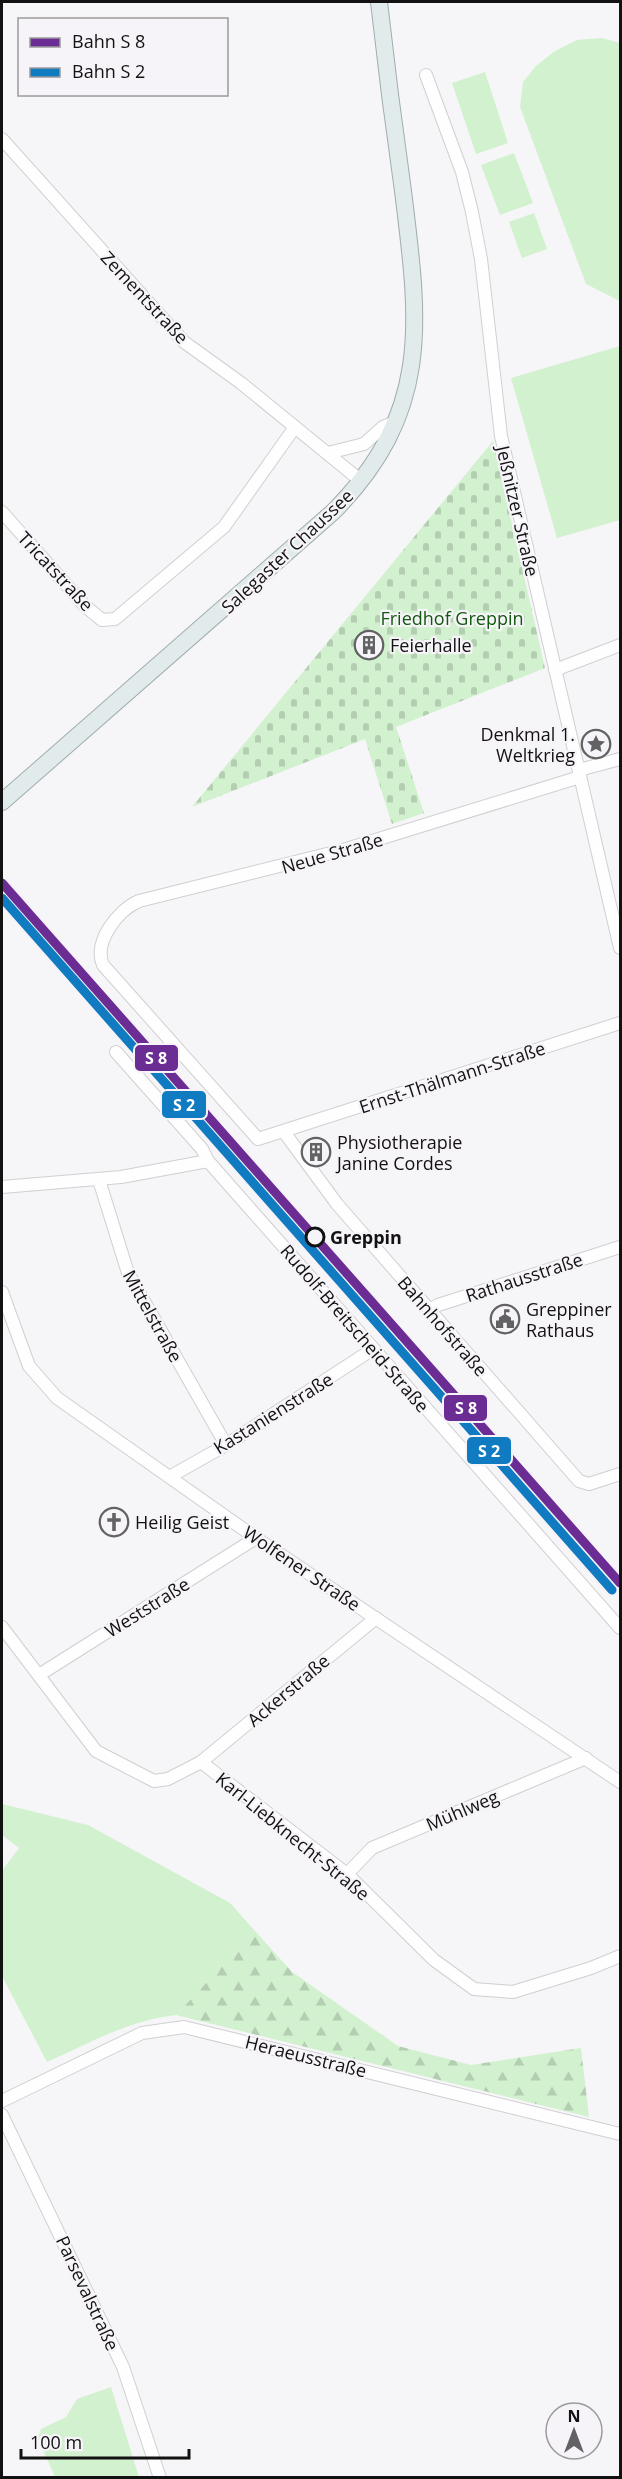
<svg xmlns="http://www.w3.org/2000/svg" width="622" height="2479" viewBox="0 0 622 2479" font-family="'Open Sans',sans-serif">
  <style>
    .grass { fill: #d2f1cf }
    .forest { fill: url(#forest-firs) }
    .cemetery { fill: url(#cemetery-stones) }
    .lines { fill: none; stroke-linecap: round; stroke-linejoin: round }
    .minor-casing { stroke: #d0cfd1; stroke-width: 14 }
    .major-casing { stroke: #9facae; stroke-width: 18 }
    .minor { stroke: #fefefe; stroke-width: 12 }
    .major { stroke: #e2ebec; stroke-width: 16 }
    .rail-1-casing { stroke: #f6f4f8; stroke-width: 14 }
    .rail-2-casing { stroke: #f6f4f8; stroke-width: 14 }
    .rail-1 { stroke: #6b2c94; stroke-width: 9 }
    .rail-2 { stroke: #107bc0; stroke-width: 9 }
    .stop-dot { fill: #f6f4f8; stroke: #131213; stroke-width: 3 }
    .labels { text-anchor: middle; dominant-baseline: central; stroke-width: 4.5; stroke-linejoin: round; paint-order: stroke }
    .street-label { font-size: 18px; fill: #131213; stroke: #f6f4f8 }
    .park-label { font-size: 18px; fill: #10590d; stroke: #f6f4f8 }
    .poi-label { font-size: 18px; fill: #131213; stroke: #f6f4f8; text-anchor: start }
    .stop-label { font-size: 18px; font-weight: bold; fill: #131213; stroke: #f6f4f8; text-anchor: start }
    .line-badge { stroke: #f6f4f8; stroke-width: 2 }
    .badge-label { font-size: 16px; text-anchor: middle; font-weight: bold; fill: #fff }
  </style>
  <defs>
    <pattern id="forest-firs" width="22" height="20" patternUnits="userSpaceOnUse" patternTransform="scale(1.5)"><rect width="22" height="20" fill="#d2f1cf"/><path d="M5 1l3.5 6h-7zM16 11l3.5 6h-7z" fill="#b3ceb1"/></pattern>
    <pattern id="cemetery-stones" width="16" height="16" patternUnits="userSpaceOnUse" patternTransform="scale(1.5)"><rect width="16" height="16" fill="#d2f1cf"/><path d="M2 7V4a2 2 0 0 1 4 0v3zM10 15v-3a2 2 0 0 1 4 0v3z" fill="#b3ceb1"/></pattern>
  </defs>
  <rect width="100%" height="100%" fill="#f6f5f7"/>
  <g class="grass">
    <polygon points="602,38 620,43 620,301 586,284 520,107 523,82 536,66 555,51 577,40"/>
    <polygon points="485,72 508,143 476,154 452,83"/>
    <polygon points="514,153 533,203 500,215 481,165"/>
    <polygon points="534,213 547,249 522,258 509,222"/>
    <polygon points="620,346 620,520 557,538 511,378"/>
    <path d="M2,1804L88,1825L230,1903L255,1931L176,2015C130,2020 89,2043 47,2062L2,1976V1871L19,1848L2,1835Z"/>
    <polygon points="111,2387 139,2477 55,2477 38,2438 41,2429 66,2417 77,2399"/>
  </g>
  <polygon class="forest" points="255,1931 292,1972 398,2046 471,2065 581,2048 589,2117 176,2015"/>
  <polygon class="cemetery" points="493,441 545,668 396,727 424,813 392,824 365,739 192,807"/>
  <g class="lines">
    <g class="minor-casing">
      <g id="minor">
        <polyline points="426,75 462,172 472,212 481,259 501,436 620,948"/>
        <polyline points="2,139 184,342 241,383 361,481"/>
        <polyline points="328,453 364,444 383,427 397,421"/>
        <polyline points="2,512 85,606 102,620 115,619 224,527 295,427"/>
        <polyline points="555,670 620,645"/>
        <polyline points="579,770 620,759"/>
        <path d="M580,777L343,850L139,901C118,910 93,942 103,965L258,1139L620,1023"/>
        <polyline points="116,1052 202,1149 208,1161 245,1203 620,1628"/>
        <polyline points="284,1132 337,1204 579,1481 589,1484 620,1474"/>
        <polyline points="99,1180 128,1273 226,1445"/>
        <polyline points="2,1187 121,1177 208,1161"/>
        <polyline points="2,1292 29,1366 57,1398 256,1538 620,1782"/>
        <polyline points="429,1310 438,1305 620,1247"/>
        <polyline points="171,1476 226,1445 373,1349"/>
        <polyline points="2,1627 96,1751 154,1781 168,1779 201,1762 347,1874 434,1960 474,1989 513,1992 591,1968 620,1956"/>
        <polyline points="39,1675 256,1538"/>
        <polyline points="201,1762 376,1618"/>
        <polyline points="347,1874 372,1848 586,1758"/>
        <polyline points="2,2101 142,2033 184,2027 620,2134"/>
        <polyline points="2,2115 123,2367 160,2478"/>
      </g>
    </g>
    <g class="major-casing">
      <path id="major" d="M2,802L333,512C433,411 419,321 403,191C394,128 386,65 379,2"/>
    </g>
    <use href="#minor" class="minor"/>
    <use href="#major" class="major"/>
    <g class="rail-1-casing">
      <polyline id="rail-1" points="2,883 620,1583"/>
    </g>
    <g class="rail-2-casing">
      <polyline id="rail-2" points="2,898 612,1590"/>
    </g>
    <use href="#rail-1" class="rail-1"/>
    <use href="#rail-2" class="rail-2"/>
  </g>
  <defs>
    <g id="building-ring" transform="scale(1.5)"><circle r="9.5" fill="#f6f4f8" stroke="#626163" stroke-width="1.5"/><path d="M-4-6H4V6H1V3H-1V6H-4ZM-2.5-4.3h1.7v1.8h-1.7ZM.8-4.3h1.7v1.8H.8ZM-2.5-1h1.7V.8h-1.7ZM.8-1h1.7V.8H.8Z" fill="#626163"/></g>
    <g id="sight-ring" transform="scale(1.5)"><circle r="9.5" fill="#f6f4f8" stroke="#626163" stroke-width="1.5"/><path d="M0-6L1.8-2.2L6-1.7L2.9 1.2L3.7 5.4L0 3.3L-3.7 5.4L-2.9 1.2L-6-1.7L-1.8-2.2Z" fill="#626163"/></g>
    <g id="civic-ring" transform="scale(1.5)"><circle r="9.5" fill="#f6f4f8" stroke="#626163" stroke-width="1.5"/><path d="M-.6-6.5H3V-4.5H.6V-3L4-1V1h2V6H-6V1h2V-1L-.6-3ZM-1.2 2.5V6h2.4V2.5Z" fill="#626163"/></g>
    <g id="church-ring" transform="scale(1.5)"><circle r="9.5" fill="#f6f4f8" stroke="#626163" stroke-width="1.5"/><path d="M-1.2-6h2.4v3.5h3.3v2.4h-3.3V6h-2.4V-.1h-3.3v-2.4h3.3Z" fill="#626163"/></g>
  </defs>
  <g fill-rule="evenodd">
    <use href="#building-ring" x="369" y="645"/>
    <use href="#sight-ring" x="596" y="744"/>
    <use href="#building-ring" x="316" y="1152"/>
    <use href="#civic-ring" x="505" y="1319"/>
    <use href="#church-ring" x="114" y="1522"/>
  </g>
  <circle class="stop-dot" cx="315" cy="1237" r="9"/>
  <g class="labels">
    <g class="street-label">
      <text transform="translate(145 297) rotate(47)">Zementstraße</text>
      <text transform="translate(518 511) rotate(77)">Jeßnitzer Straße</text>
      <text transform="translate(287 551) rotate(-43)">Salegaster Chaussee</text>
      <text transform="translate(56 571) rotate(47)">Tricatstraße</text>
      <text transform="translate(332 853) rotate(-16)">Neue Straße</text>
      <text transform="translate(452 1077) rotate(-18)">Ernst-Thälmann-Straße</text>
      <text transform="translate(524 1277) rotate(-18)">Rathausstraße</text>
      <text transform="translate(153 1316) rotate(61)">Mittelstraße</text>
      <text transform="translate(443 1326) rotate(49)">Bahnhofstraße</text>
      <text transform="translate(355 1328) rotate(49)">Rudolf-Breitscheid-Straße</text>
      <text transform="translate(273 1413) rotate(-32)">Kastanienstraße</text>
      <text transform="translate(302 1568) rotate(34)">Wolfener Straße</text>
      <text transform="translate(147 1607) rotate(-32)">Weststraße</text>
      <text transform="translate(288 1690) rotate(-40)">Ackerstraße</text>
      <text transform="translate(462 1810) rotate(-23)">Mühlweg</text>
      <text transform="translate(293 1836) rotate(39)">Karl-Liebknecht-Straße</text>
      <text transform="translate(306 2056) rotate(14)">Heraeusstraße</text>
      <text transform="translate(88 2293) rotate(65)">Parsevalstraße</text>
    </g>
    <g class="park-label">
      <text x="452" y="618">Friedhof Greppin</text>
    </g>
    <g class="poi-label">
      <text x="390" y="645">Feierhalle</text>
      <text x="575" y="734" text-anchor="end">Denkmal 1.<tspan x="575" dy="21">Weltkrieg</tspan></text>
      <text x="337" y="1142">Physiotherapie<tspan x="337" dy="21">Janine Cordes</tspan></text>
      <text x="526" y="1309">Greppiner<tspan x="526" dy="21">Rathaus</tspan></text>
      <text x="135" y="1522">Heilig Geist</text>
    </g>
    <g class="stop-label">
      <text x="330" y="1237">Greppin</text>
    </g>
  </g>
  <g class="line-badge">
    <rect x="134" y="1044" width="45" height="28" rx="6" fill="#6b2c94"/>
    <rect x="161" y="1090" width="46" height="29" rx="6" fill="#107bc0"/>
    <rect x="443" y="1394" width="45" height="28" rx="6" fill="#6b2c94"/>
    <rect x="466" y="1436" width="46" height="29" rx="6" fill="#107bc0"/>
  </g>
  <g class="badge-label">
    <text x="156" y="1064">S 8</text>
    <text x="184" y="1111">S 2</text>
    <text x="466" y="1414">S 8</text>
    <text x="489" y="1457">S 2</text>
  </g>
  <rect width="622" height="2479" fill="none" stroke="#131213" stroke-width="6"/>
  <rect x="18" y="18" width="210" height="78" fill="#f6f4f8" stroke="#9b9a9c" stroke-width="1.5"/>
  <rect x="30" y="38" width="30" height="9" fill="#6b2c94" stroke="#9b9a9c" stroke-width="1.5"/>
  <text x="72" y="48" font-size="18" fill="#131213">Bahn S 8</text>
  <rect x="30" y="68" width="30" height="9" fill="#107bc0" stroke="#9b9a9c" stroke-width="1.5"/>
  <text x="72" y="78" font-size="18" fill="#131213">Bahn S 2</text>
  <g transform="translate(574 2431)"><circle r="28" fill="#f6f4f8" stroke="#9b9a9c" stroke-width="1.5"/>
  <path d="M0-4.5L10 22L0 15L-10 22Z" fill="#626163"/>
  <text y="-9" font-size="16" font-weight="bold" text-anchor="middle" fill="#131213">N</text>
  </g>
  <path d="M21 2449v9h168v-9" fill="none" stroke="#131213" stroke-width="3"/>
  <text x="30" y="2449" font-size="18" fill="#131213" stroke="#f6f4f8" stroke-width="4.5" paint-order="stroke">100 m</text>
</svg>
